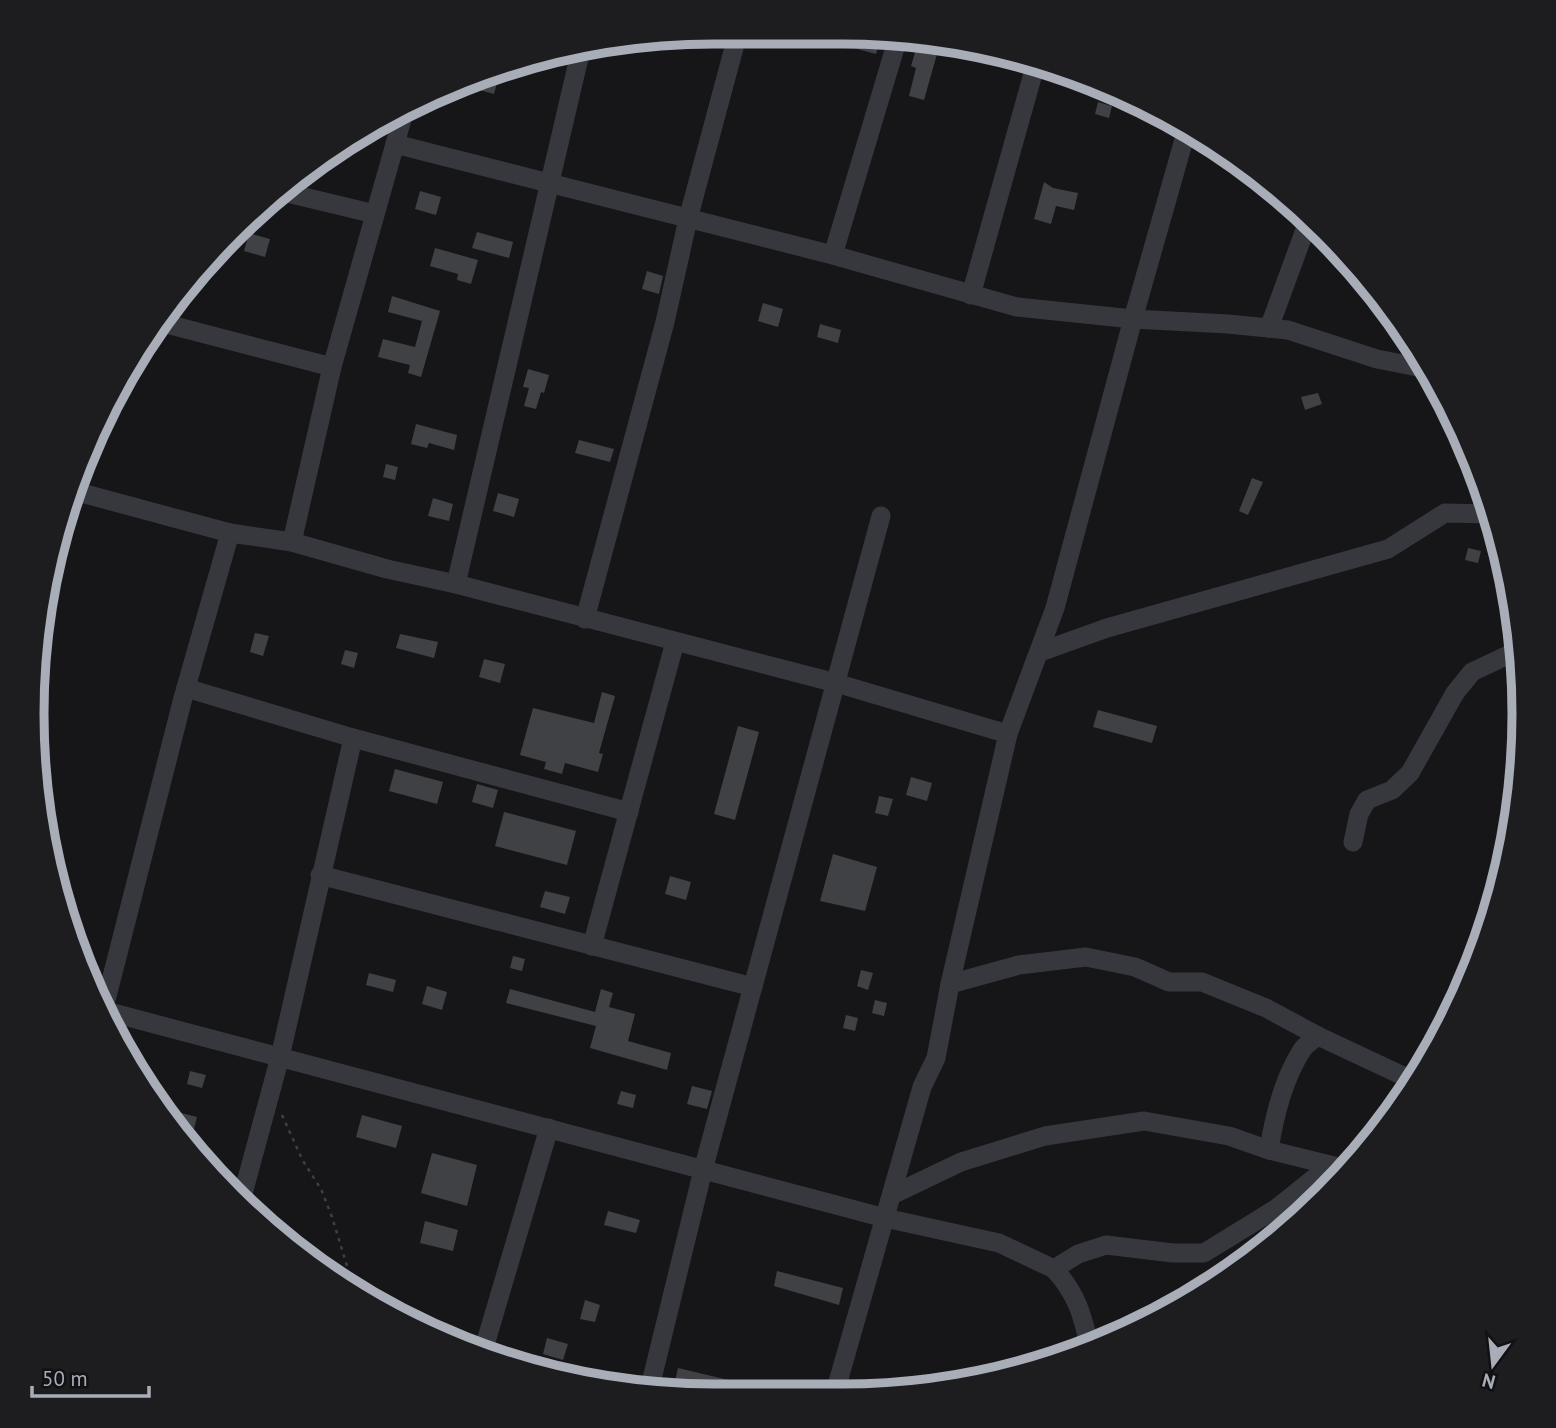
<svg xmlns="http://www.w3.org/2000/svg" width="1556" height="1428" viewBox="0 0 1556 1428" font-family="'PT Sans',sans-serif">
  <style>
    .building { fill: #404145 }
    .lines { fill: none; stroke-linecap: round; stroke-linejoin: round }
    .path { stroke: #3d3f44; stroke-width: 2.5; stroke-dasharray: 3.5 5; stroke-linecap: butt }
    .street { stroke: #37383d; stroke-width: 19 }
    .rim { fill: none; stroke: #a8adb8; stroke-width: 9 }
  </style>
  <rect width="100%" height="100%" fill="#161618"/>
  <g class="building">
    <polygon points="836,38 863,39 880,40 876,54 835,43"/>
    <polygon points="916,49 937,54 924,100 909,96 916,68 911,66"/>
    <polygon points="481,78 497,83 494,94 461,85"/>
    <polygon points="1098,102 1112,106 1109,118 1095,114"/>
    <polygon points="1044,182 1053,188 1078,193 1074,210 1056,206 1051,224 1034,219"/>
    <polygon points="420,191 441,197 436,215 415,209"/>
    <polygon points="477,232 513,242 509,258 472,248"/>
    <polygon points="249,233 270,239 265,257 244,251"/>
    <polygon points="435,248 478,260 471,284 457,280 458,274 430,266"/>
    <polygon points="647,271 663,276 659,294 642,289"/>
    <polygon points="392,296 440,311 421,377 408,373 410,365 378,357 383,339 415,347 422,321 388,312"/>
    <polygon points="763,303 783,309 778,327 758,321"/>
    <polygon points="820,324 841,330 838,343 817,337"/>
    <polygon points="528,369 549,375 544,393 541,392 536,409 524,406 529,388 523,387"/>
    <polygon points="1318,393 1322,404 1305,410 1301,397"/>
    <polygon points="416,424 457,435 454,450 429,443 427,448 411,444"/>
    <polygon points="579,440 614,449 610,462 575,453"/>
    <polygon points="386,464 398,467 395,480 383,477"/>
    <polygon points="1252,478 1263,482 1248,515 1239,511"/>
    <polygon points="498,493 519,499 514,517 493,511"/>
    <polygon points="433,498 453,504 449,521 428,516"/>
    <polygon points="1468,548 1481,551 1478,563 1465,560"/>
    <polygon points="255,633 269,636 263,656 250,652"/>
    <polygon points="400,634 438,642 434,658 396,648"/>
    <polygon points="345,650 358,653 354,668 341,664"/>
    <polygon points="484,659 505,664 500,683 479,677"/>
    <polygon points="602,692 615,696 599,753 603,754 598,772 565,763 562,774 544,769 546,762 520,755 533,708 594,723"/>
    <polygon points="1098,710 1157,726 1152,743 1093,727"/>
    <polygon points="738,726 759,732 735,820 714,814"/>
    <polygon points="395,769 443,782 437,804 389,791"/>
    <polygon points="911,777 932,783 927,801 906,795"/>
    <polygon points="477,784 498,790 493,808 472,802"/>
    <polygon points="879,796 893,799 888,816 875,813"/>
    <polygon points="504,812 576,831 567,865 495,846"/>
    <polygon points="833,854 877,867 865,911 820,901"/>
    <polygon points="670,876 691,882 686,900 665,894"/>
    <polygon points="545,891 570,897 565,914 540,907"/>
    <polygon points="513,956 525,959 522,971 510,968"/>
    <polygon points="861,970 873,973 868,990 857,986"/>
    <polygon points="369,973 396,980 393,992 366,985"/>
    <polygon points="427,986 447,992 442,1010 422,1004"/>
    <polygon points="510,989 595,1012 601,989 613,993 609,1007 635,1014 628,1041 671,1053 667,1070 590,1048 596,1026 506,1003"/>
    <polygon points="875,1000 887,1003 884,1016 872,1013"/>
    <polygon points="846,1015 858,1018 855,1031 843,1028"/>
    <polygon points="190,1071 206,1075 202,1088 187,1084"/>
    <polygon points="692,1086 712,1091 707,1109 687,1104"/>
    <polygon points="621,1091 636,1095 633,1108 617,1104"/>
    <polygon points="181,1113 197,1117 193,1133 177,1128"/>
    <polygon points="362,1115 402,1126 396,1148 356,1137"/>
    <polygon points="432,1153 477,1165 467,1206 421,1193"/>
    <polygon points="608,1211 640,1220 636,1233 604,1225"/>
    <polygon points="425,1221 458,1230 453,1251 420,1243"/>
    <polygon points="777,1271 843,1288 839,1305 774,1286"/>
    <polygon points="585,1300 600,1305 595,1322 580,1319"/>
    <polygon points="547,1338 568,1344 563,1360 543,1354"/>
    <polygon points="678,1368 737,1382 734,1394 712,1393 712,1391 675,1381"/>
  </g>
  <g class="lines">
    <polyline class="path" points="282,1115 303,1161 321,1189 332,1217 355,1292"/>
    <g class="street">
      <polyline points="395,144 833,255 1017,307 1133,319 1228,324 1288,330 1377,359 1428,369"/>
      <polyline points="279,191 375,214"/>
      <polyline points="833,255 897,41"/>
      <polyline points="971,295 1036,63"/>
      <polyline points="159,322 332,367"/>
      <polyline points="1269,328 1309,219"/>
      <polyline points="74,491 230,533 292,542 387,569 456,584 836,683 1008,734"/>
      <polyline points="292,542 332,367 406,105"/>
      <polyline points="456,584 582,45"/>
      <polyline points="585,619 665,322 688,219 738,33"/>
      <polyline points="1040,652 1107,628 1388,549 1445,513 1491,514"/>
      <polyline points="186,688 353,738 629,812"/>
      <polyline points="1353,842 1359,814 1367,800 1392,790 1410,773 1455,693 1472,672 1510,654 1518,647"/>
      <polyline points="320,875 753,987"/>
      <polyline points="592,946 675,642"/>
      <polyline points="950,984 1019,965 1086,957 1135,967 1169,982 1202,982 1266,1008 1318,1036 1416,1082"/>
      <polyline points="102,1010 885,1218 999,1243 1054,1269 1078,1254 1106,1245 1173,1253 1204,1253 1277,1208 1322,1172 1350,1165"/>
      <polyline points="103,1012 183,698 230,533"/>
      <path d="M1269,1150C1274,1117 1284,1078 1302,1050C1306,1044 1313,1040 1318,1036"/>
      <polyline points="892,1195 961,1162 1045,1136 1144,1121 1229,1136 1269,1150 1338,1167"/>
      <polyline points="241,1201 280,1057 353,738"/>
      <path d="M1054,1269C1077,1294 1083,1316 1090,1349"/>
      <polyline points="482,1355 549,1128"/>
      <polyline points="649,1391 703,1170 881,516"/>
      <polyline points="834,1396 922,1087 936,1058 950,984 1008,734 1055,608 1133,319 1187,129"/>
    </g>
  </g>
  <path d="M0 0H1556V1428H0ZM714 44H842A670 670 0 0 1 1512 714V714A670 670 0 0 1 842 1384H714A670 670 0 0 1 44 714V714A670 670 0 0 1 714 44Z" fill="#1d1d20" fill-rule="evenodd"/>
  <path class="rim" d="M714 44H842A670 670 0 0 1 1512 714V714A670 670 0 0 1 842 1384H714A670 670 0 0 1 44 714V714A670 670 0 0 1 714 44Z"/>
  <g transform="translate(1493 1365) rotate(195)" stroke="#111113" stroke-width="5" paint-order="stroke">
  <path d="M0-5L12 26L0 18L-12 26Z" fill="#a8adb8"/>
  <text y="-10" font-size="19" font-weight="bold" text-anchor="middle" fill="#a8adb8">N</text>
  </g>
  <path d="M32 1386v10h117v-10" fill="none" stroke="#a8adb8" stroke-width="3.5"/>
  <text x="42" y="1386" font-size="21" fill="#a8adb8" stroke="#111113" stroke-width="5" paint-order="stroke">50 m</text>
</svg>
